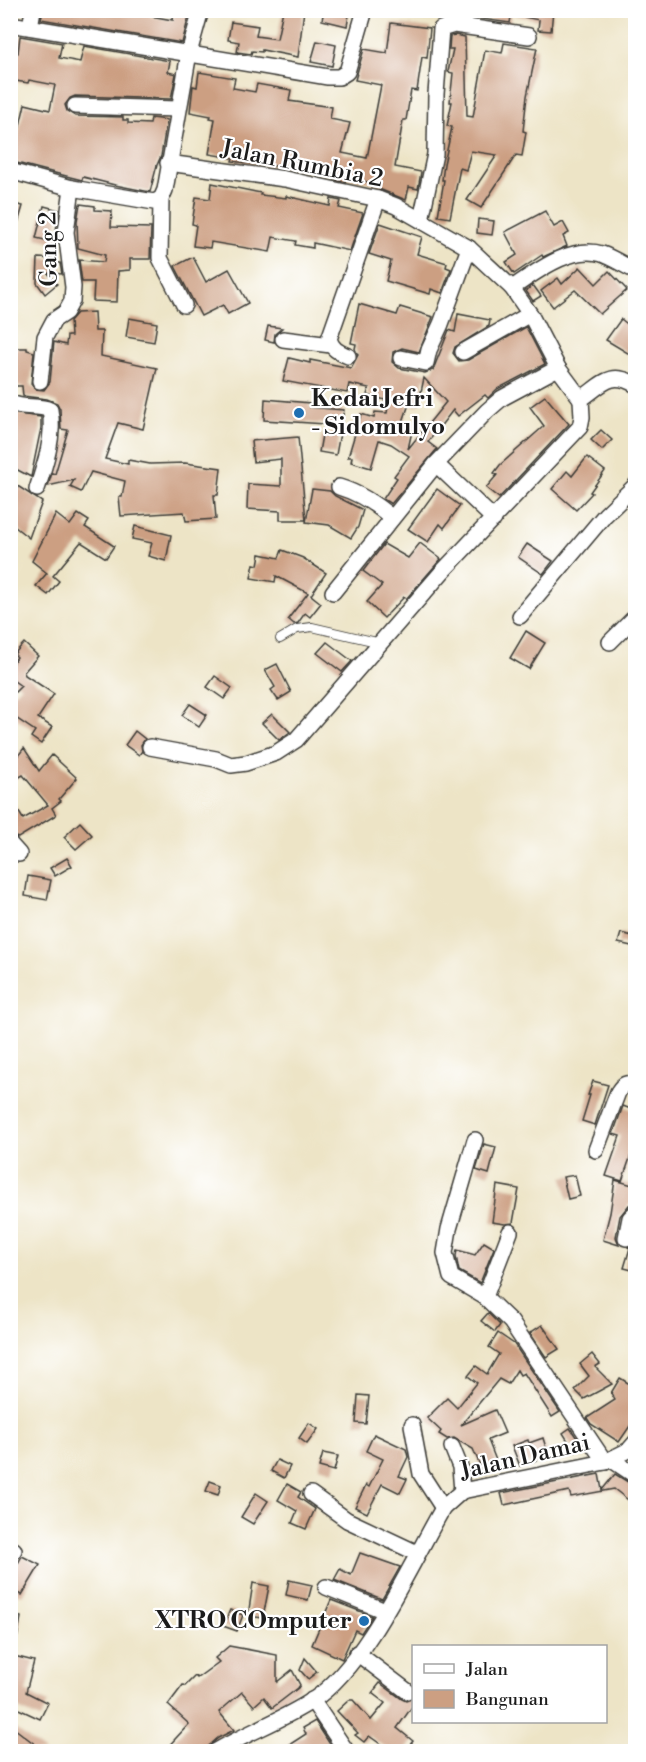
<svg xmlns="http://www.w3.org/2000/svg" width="646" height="1762" viewBox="0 0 646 1762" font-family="'Libre Bodoni',serif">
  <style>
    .building { fill: #cc9f82; fill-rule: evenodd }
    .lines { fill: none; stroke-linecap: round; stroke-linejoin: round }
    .lane-casing { stroke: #3b3a36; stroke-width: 10 }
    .street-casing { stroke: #3b3a36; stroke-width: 18 }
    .lane { stroke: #fff; stroke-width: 8 }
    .street { stroke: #fff; stroke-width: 15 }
    .poi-dot { fill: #1f6fb2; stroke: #fff; stroke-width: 2 }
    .labels { text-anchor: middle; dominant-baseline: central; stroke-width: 4.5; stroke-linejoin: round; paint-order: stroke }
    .street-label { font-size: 24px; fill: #1c1c1c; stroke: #fff }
    .poi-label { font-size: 24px; font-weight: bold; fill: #1c1c1c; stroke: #fff; text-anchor: start }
  </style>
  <rect width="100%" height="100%" fill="#fff"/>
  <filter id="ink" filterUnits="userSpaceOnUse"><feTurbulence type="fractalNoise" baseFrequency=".0167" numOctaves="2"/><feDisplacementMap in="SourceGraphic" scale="12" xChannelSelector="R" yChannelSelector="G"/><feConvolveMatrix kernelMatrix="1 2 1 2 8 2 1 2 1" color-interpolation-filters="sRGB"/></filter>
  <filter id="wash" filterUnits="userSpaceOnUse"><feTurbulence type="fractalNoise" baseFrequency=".008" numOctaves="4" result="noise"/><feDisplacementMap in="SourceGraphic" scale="24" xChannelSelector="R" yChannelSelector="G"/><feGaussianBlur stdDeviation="1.35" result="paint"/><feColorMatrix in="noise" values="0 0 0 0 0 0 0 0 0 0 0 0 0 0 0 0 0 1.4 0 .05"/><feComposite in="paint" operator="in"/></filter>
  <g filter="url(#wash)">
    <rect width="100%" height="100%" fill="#ede4c6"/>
    <g id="blocks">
      <g class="building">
        <polygon points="43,10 151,10 150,16 173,20 174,10 190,12 182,43 41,19"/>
        <polygon points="283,10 304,10 298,57 262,50 262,52 252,51 251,54 237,52 239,42 228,40 231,22 258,26 256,36 277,39"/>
        <polygon points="324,10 350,10 347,26 322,20"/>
        <polygon points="447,10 512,10 510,23 455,15 447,17"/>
        <polygon points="515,10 553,10 551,31 538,30 539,20 514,15"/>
        <polygon points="391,23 430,28 427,58 422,57 417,91 411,90 406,120 403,120 395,167 421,172 418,189 409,187 406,200 379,189 380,184 346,178 345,182 335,180 336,173 239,162 232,161 233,158 209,154 215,119 210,118 211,116 190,112 193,86 197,87 199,72 235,78 233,88 255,92 257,84 291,90 289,101 332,107 330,119 350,123 342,153 367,158 381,85 355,80 364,49 387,53"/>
        <polygon points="455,35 465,37 467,116 473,117 485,50 502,53 504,43 537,48 527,96 523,131 526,132 522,156 516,155 481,208 467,200 497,155 471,151 466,170 460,168 450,218 438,216 444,180 442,180 444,164 452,127 447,126 452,102 450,102 453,73 448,72 453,49 449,49 450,36"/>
        <polygon points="20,36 62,43 59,58 80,62 84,46 170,61 168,72 176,74 171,99 75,96 70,98 65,105 67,111 75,116 123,117 123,120 128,120 128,123 150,124 151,118 167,120 161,156 157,165 150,192 115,185 83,177 82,180 74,178 13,162 15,155 11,154 13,144 16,144 18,134 25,104 50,110 55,85 29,80 28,83 10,80 10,52 18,53"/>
        <polygon points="317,41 336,45 332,66 311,62"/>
        <polygon points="212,183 261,193 260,195 286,198 286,196 330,206 331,199 341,201 339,208 363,213 350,251 313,243 313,248 295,245 296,241 273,237 270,252 211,242 210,248 193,246 196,225 192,224 196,197 210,199"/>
        <polygon points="10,203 23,206 13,240 10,239"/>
        <polygon points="80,204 95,206 95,210 112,211 111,227 151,228 150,259 130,259 130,270 118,271 117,302 93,301 94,282 82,282 79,260 104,262 105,255 78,248 77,221"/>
        <polygon points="44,206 59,210 56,231 58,243 36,238"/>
        <polygon points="545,211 554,227 563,222 569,233 563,236 567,246 543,257 542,255 514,274 506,262 517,255 505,232"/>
        <polygon points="478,219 494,221 492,235 477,233"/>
        <polygon points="380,223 422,237 417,254 447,263 446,267 451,269 442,293 431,289 430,294 386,281 391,261 369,254"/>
        <polygon points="193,257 206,282 229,269 248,303 228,314 223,305 201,316 175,266"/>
        <polygon points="38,258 55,259 54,263 60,263 62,274 48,273 57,284 45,294 37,283"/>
        <polygon points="580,267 596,284 609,271 627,290 600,314 575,290 553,307 541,291 558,278 562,284"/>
        <polygon points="533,285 541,296 533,301 526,291"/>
        <path d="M359,304L397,315L400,307L433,317L419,352L402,348L393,352L392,362L399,368L425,373L433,370L449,330L455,332L458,314L490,320L489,326L455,347L453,353L459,361L468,360L526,327L545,364L497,389L488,398L485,395L458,416L453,410L428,442L437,449L391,504L383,499L397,478L394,476L409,456L391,444L379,440L371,468L351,462L352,457H348L361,414L374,418L375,412L387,413L389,401L367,395L369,388L349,384L347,393L283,381L289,358L310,363V360L351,368L358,355L355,349L356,344L351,343ZM424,378L446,402L408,449L412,431L402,425L409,404L418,406Z"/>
        <polygon points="94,312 95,331 102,331 101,356 157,368 143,429 118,423 105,459 128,464 128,460 150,464 185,463 221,468 218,495 214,495 216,519 186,521 184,512 121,516 119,497 122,497 125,481 91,472 81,492 70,487 74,480 48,486 52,473 55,474 68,430 61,429 60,409 57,403 47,399 23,396 22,386 10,386 10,368 14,368 14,348 27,348 27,350 34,352 31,384 35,389 44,390 50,382 54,342 66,345 67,336 71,336 70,321 77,313"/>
        <polygon points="129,318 157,323 154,342 126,337"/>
        <polygon points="621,319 636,331 636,358 606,340"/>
        <polygon points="268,326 282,328 275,334 274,342 265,340"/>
        <polygon points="545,396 569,424 499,498 486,488 497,475 494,473 500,465 544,426 530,407"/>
        <polygon points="265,399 310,403 309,407 344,410 341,425 264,420"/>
        <polygon points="10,413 41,417 41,428 31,477 10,466"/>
        <polygon points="601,430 612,440 602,450 591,440"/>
        <polygon points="340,433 336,455 319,452 322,435"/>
        <polygon points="298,437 306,520 280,520 280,511 247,509 248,484 281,486 281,459 253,462 251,441"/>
        <polygon points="587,457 605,471 590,492 592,493 576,510 552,489 567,471 572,476"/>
        <polygon points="10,481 42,502 29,538 10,523"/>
        <polygon points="312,489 330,491 335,496 363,510 358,527 351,538 329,525 306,522"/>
        <polygon points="437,489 460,506 444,528 440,524 428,542 408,529"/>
        <polygon points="56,514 70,525 78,514 89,521 85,527 114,546 106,558 81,542 53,576 59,581 48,595 36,586 47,573 32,561"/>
        <polygon points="135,526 171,535 166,561 148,556 152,543 132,539"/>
        <polygon points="420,543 441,559 406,599 404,597 384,618 367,602 382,585 363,571 384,544 408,558"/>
        <polygon points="527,544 553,561 543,574 518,557"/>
        <polygon points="282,550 303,558 326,573 311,595 321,603 310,617 305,613 298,623 294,624 288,619 308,593 276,576 275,582 251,578 254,564 258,565 260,554 279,558"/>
        <polygon points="526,631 545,643 529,669 510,658"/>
        <polygon points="327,642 352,661 342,672 317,653"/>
        <polygon points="24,643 38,656 24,672 25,675 54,694 38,718 52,727 41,744 31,737 35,731 10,714 10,697 21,686 10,678 10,666 17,657 14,654"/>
        <polygon points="277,664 291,692 278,700 271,690 275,687 265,670"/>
        <polygon points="215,676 232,688 224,699 207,687"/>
        <polygon points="190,704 207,715 199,727 182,715"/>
        <polygon points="272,714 290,732 279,740 262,723"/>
        <polygon points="135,731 145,739 141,745 142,751 139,755 125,745"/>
        <polygon points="10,744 18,756 24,748 39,771 52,755 77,778 59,799 61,801 52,808 56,815 18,838 10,835 10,797 23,819 48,805 23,775 16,779 10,768"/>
        <polygon points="80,822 92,835 76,849 64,837"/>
        <polygon points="67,858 72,866 55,876 50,868"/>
        <polygon points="28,876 51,880 47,900 25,896"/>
        <polygon points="621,933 636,937 636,947 618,943"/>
        <polygon points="593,1081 608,1085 595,1125 582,1121 590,1095 588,1095"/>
        <polygon points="623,1106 636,1111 636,1141 622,1181 606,1176 620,1136 613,1134"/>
        <polygon points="484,1144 496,1147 489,1174 476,1170"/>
        <polygon points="575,1175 580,1196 568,1199 563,1177"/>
        <polygon points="615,1180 636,1186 636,1203 629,1205 620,1216 616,1237 619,1245 603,1240 610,1213"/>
        <polygon points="497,1185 519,1189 513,1223 505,1224 492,1222"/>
        <polygon points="636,1240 636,1271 624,1268 630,1248 628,1247"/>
        <polygon points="484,1242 494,1248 480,1283 459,1271 456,1256 457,1250 475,1255"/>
        <polygon points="488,1313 500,1325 495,1332 481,1321"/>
        <polygon points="542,1325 559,1349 546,1357 530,1333"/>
        <polygon points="498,1333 514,1344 560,1412 552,1417 524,1373 520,1375 517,1370 508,1384 499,1379 461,1425 495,1410 505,1433 488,1440 499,1468 484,1474 473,1449 454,1438 447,1439 439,1434 441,1431 427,1418 447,1398 457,1408 477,1383 468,1376 476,1366 487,1374 499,1354 489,1347"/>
        <polygon points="592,1354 600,1364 595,1367 612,1384 584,1399 575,1390 589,1376 580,1364"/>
        <polygon points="620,1378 636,1388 636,1425 632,1423 619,1442 591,1424 587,1418 615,1400 611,1393"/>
        <polygon points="358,1395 369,1396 366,1424 356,1423"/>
        <polygon points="309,1423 318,1429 307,1444 299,1438"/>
        <polygon points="570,1428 583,1447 575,1452 563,1433"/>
        <polygon points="374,1434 406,1449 408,1457 399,1476 407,1479 400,1493 382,1484 367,1513 355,1507 366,1485 369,1487 383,1459 366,1451"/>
        <polygon points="543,1438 548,1454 535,1458 536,1460 520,1466 512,1446 528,1440 529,1443"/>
        <polygon points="323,1453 338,1456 334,1471 319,1467"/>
        <polygon points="277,1460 290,1466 284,1478 271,1471"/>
        <polygon points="599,1474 602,1490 615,1474 636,1487 636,1506 614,1489 571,1497 569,1491 504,1505 501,1493"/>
        <polygon points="210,1481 221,1485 218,1495 206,1491"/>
        <polygon points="287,1484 301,1492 298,1497 315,1509 306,1529 292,1523 297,1511 278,1500"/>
        <polygon points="256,1493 268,1501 253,1524 241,1517"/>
        <polygon points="360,1553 400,1567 382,1599 334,1580 340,1569 351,1575"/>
        <polygon points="22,1556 40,1565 22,1595 17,1593 10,1603 10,1578"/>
        <polygon points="289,1580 312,1585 308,1600 286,1595"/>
        <polygon points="253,1583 269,1586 263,1618 248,1616"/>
        <polygon points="331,1600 372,1616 361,1633 355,1630 342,1659 312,1645"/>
        <polygon points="230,1610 243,1615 237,1631 223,1626"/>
        <polygon points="10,1614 21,1617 15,1650 10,1650"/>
        <polygon points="229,1646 277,1655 277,1682 292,1670 300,1685 298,1688 272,1708 264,1697 254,1706 242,1692 219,1712 234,1730 218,1738 202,1752 163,1752 189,1724 168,1705 183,1685 185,1686 195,1676 197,1678 219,1662 215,1658"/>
        <polygon points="10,1655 34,1661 26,1692 48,1703 40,1719 10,1705"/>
        <polygon points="305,1658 317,1672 308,1679 300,1670"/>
        <polygon points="380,1683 402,1699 406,1701 414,1698 414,1704 397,1728 413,1741 404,1752 392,1752 369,1736 364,1742 355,1735 358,1733 337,1711 349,1700 353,1700 371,1720 385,1703 372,1693"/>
        <polygon points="315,1721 335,1752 278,1752 306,1734 303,1728"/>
        <polygon points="10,1725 45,1752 10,1752"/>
      </g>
    </g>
  </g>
  <g filter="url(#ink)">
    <use href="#blocks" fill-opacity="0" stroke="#3b3a36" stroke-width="1.5"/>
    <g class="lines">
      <g class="lane-casing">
        <polyline id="lane" points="280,639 297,629 312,627 381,643"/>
      </g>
      <g class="street-casing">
        <g id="street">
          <polyline points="10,24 328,77 339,77 347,72 365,10"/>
          <polyline points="30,27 33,10"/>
          <polyline points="75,106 178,109"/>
          <polyline points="168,163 285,179 378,199 396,206 469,248 512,288 530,314"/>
          <polyline points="10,171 72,188 154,202 161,199"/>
          <polyline points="421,220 435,154 436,94 441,29 454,25 529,36"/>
          <path d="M512,288C536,272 572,244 602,254C613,258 625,266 636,271"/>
          <polyline points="184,305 160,258 161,199 165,190 189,53 201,10"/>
          <polyline points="283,339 331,345"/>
          <polyline points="463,352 530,314 558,368 581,399"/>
          <path d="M348,356C338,352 332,349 329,339L378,199"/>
          <polyline points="401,358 426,363 429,350 441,324 469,248"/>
          <polyline points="40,381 45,337 54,320 66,312 72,301 73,287 66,232 72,188"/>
          <path d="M10,402C22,410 37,404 50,410C55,435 45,465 37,489"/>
          <polyline points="436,464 494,519"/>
          <path d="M339,487C359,493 376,504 392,518"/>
          <polyline points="333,592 436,464 487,411 502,398 558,368"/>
          <polyline points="520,616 605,515 636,485"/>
          <polyline points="610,642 636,616"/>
          <path d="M150,747L216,759L231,765L246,763L276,753L296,740L442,572L580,427L582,417L581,399C603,384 610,370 636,385"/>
          <polyline points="10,844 19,854"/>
          <polyline points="475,1140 449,1229 445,1253 451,1277 485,1297"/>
          <path d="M596,1150L618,1092C623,1084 626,1082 636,1085"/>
          <polyline points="510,1232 485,1297 511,1322 605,1462"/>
          <polyline points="626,1238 630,1218 636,1212"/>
          <polyline points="412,1425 421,1474 443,1508"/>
          <polyline points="452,1447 460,1467 462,1491"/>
          <polyline points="612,1460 636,1476"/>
          <polyline points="311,1494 347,1520 417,1553"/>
          <polyline points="10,1555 14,1550"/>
          <polyline points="326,1587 385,1611"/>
          <polyline points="357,1653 407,1691"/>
          <polyline points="312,1700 347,1752"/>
          <path d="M215,1752C246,1733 283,1720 313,1700C366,1665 411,1563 443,1508L462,1491L605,1462L629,1450L636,1442"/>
        </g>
      </g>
      <use href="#lane" class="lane"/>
      <use href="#street" class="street"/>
    </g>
  </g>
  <g class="poi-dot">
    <circle cx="299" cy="413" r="6"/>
    <circle cx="364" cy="1621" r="6"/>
  </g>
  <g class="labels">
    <g class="street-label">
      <text transform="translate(302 164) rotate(11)">Jalan Rumbia 2</text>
      <text transform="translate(49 249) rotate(-91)">Gang 2</text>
      <text transform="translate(525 1457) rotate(-13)">Jalan Damai</text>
    </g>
    <g class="poi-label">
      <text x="311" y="399">Kedai Jefri<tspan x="311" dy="28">- Sidomulyo</tspan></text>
      <text x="352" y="1621" text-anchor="end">XTRO COmputer</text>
    </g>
  </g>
  <rect width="646" height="1762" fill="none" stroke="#fff" stroke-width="36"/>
  <rect x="412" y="1645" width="195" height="78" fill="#ffffff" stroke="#a4a4a4" stroke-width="1.5"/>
  <rect x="424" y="1664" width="30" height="9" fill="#ffffff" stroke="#a4a4a4" stroke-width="1.5"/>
  <text x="466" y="1675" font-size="18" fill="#1c1c1c">Jalan</text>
  <rect x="424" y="1690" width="30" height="18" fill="#cc9f82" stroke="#a4a4a4" stroke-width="1.5"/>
  <text x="466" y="1705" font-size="18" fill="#1c1c1c">Bangunan</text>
</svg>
